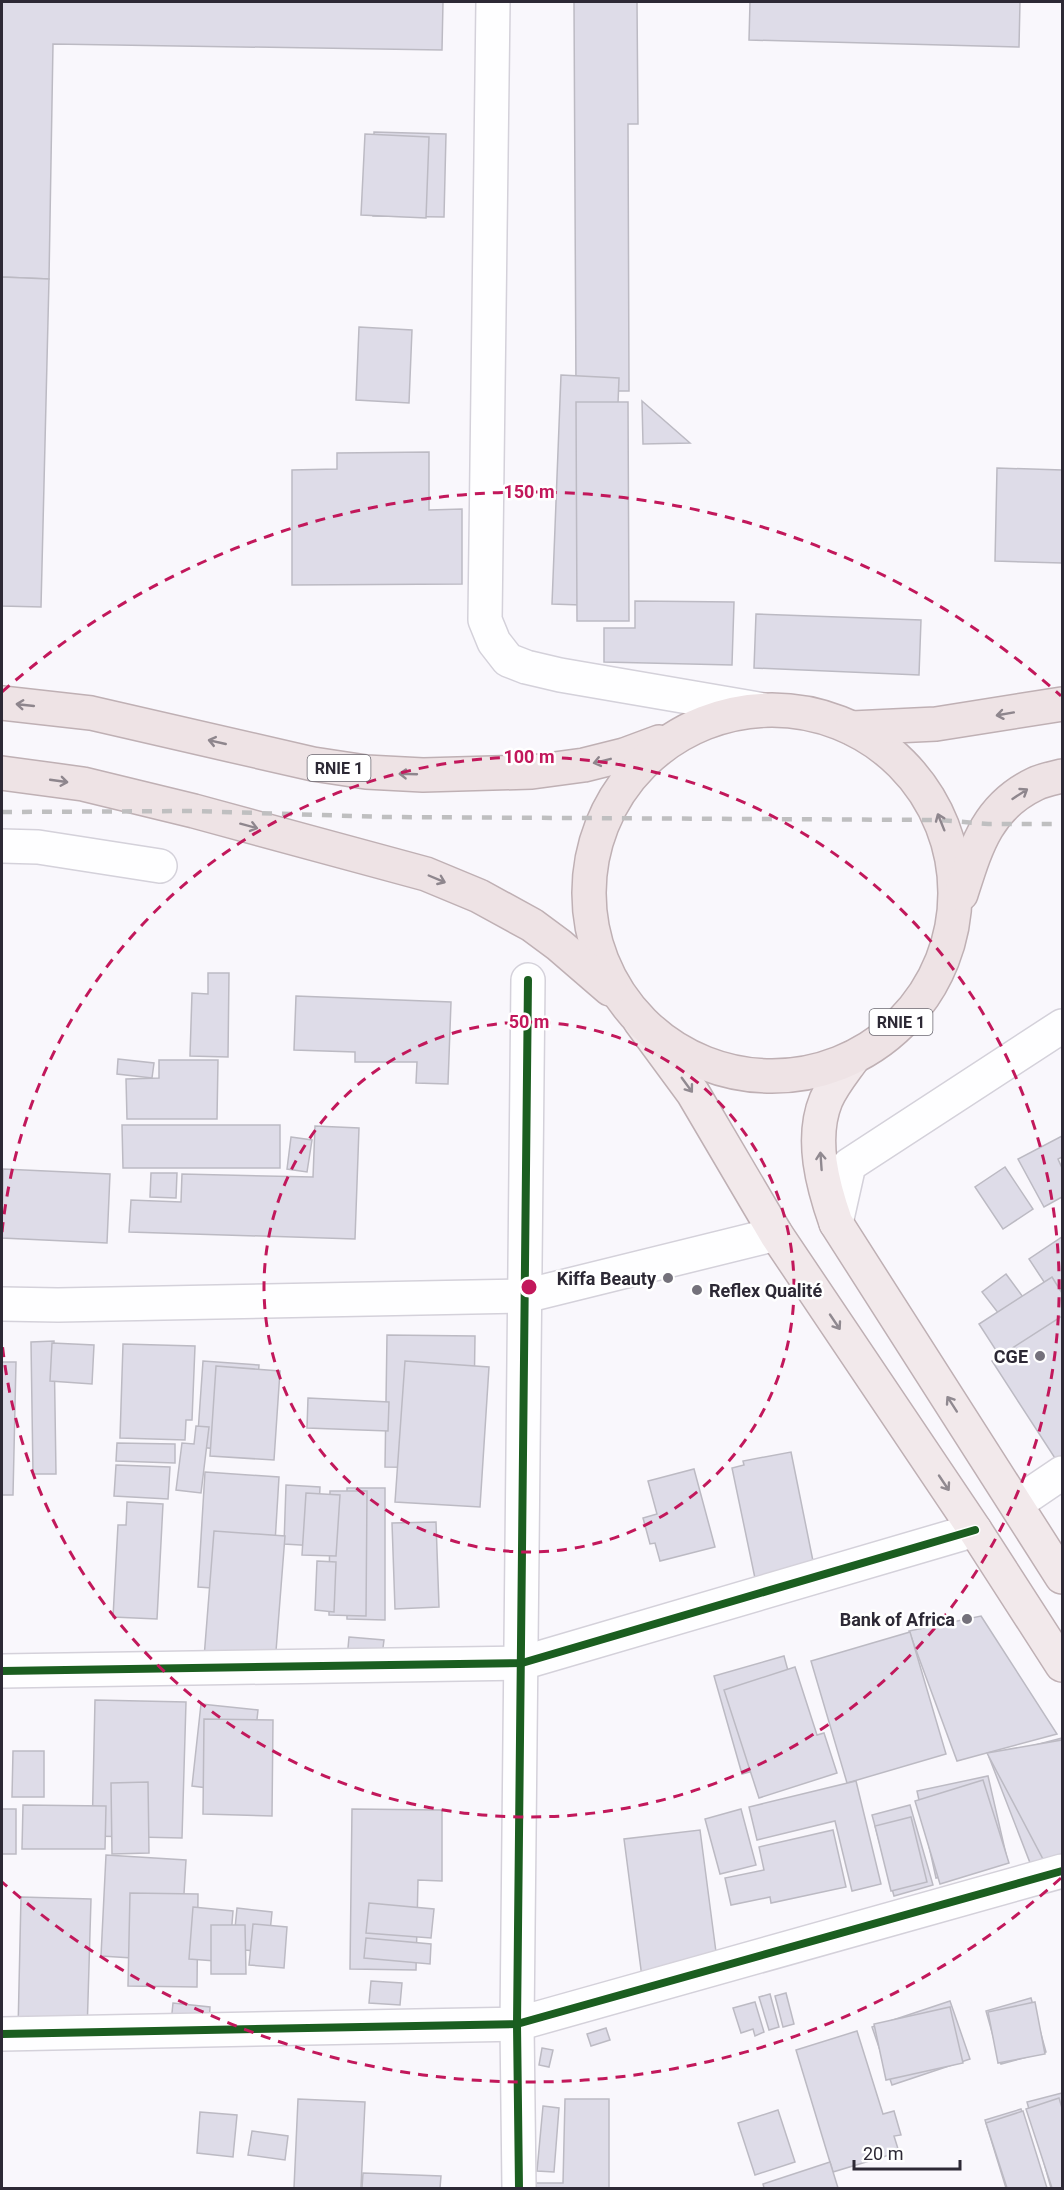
<svg xmlns="http://www.w3.org/2000/svg" width="1064" height="2190" viewBox="0 0 1064 2190" font-family="Roboto,sans-serif">
  <style>
    .building { fill: #dedce8; stroke: #bcbac3; stroke-width: 1.5 }
    .lines { fill: none; stroke-linecap: round; stroke-linejoin: round }
    .minor-casing { stroke: #d4d1da; stroke-width: 36 }
    .primary-casing { stroke: #bfb0b4; stroke-width: 36 }
    .trunk-casing { stroke: #bfb0b4; stroke-width: 36 }
    .minor { stroke: #fefeff; stroke-width: 33 }
    .primary { stroke: #f2e9eb; stroke-width: 33 }
    .trunk { stroke: #eee3e5; stroke-width: 33 }
    .rail { stroke: #bfbfc0; stroke-width: 4.5; stroke-dasharray: 10 10; stroke-linecap: butt }
    .cycleway-casing { stroke: #fff; stroke-width: 11 }
    .cycleway { stroke: #1b5e20; stroke-width: 8 }
    .oneway { stroke: #8e868d }
    .oneway2 { stroke: #908990 }
    .ring { fill: none; stroke: #c2185b; stroke-width: 3; stroke-dasharray: 10 8 }
    .poi-dot { fill: #74717b; stroke: #fff; stroke-width: 2 }
    .labels { text-anchor: middle; dominant-baseline: central; stroke-width: 5; stroke-linejoin: round; paint-order: stroke }
    .shield { fill: #fff; stroke: #6c6972; stroke-width: 1.5 }
    .shield-label { font-size: 16px; font-weight: bold; fill: #2d2935 }
    .poi-label { font-size: 18px; font-weight: bold; fill: #2d2935; stroke: #fff; text-anchor: end }
    .centre { fill: #c2185b; stroke: #fff; stroke-width: 3 }
    .ring-label { font-size: 18px; text-anchor: middle; font-weight: bold; fill: #c2185b; stroke: #fff; stroke-width: 5; stroke-linejoin: round; paint-order: stroke }
  </style>
  <rect width="100%" height="100%" fill="#f9f7fc"/>
  <g class="building">
    <polygon points="2,2 443,2 442,50 53,44 49,279 2,277"/>
    <polygon points="574,2 637,2 638,124 628,124 629,391 576,391"/>
    <polygon points="750,2 1020,2 1019,47 749,40"/>
    <polygon points="374,132 446,134 444,217 373,216"/>
    <polygon points="365,134 429,137 426,218 361,215"/>
    <polygon points="2,277 49,279 41,607 2,606"/>
    <polygon points="359,327 412,330 409,403 356,400"/>
    <polygon points="561,375 619,378 610,606 552,604"/>
    <polygon points="642,401 690,443 643,444"/>
    <polygon points="576,402 628,402 629,621 577,621"/>
    <polygon points="429,452 429,510 462,509 462,584 292,585 292,470 337,469 337,453"/>
    <polygon points="997,468 1062,470 1062,563 995,561"/>
    <polygon points="635,601 734,602 732,665 604,662 604,628 635,628"/>
    <polygon points="756,614 921,620 919,675 754,668"/>
    <polygon points="208,973 229,973 228,1057 190,1056 192,993 208,994"/>
    <polygon points="296,996 451,1002 448,1084 416,1083 417,1062 355,1062 355,1052 294,1050"/>
    <polygon points="118,1059 154,1063 152,1078 117,1074"/>
    <polygon points="159,1060 218,1060 217,1119 127,1119 126,1079 159,1078"/>
    <polygon points="122,1125 280,1125 280,1168 123,1168"/>
    <polygon points="315,1126 359,1128 355,1239 129,1232 131,1200 181,1202 182,1174 313,1177"/>
    <polygon points="1062,1136 1062,1157 1058,1159 1062,1168 1062,1197 1044,1207 1018,1159"/>
    <polygon points="291,1137 312,1140 307,1172 287,1169"/>
    <polygon points="1005,1167 1033,1209 1003,1229 975,1187"/>
    <polygon points="3,1169 110,1174 107,1243 2,1238"/>
    <polygon points="151,1173 177,1173 176,1198 150,1197"/>
    <polygon points="1062,1237 1062,1288 1052,1294 1029,1259"/>
    <polygon points="1006,1274 1023,1297 999,1314 982,1292"/>
    <polygon points="1052,1277 1062,1293 1062,1427 1050,1434 979,1324"/>
    <polygon points="1062,1316 1062,1469 992,1361"/>
    <polygon points="387,1335 475,1336 473,1468 385,1467"/>
    <polygon points="54,1341 56,1474 33,1474 31,1342"/>
    <polygon points="52,1343 94,1345 92,1384 50,1381"/>
    <polygon points="123,1344 195,1346 192,1420 186,1420 185,1440 120,1438"/>
    <polygon points="203,1361 259,1365 253,1452 197,1447"/>
    <polygon points="405,1361 489,1367 480,1507 395,1502"/>
    <polygon points="2,1362 16,1362 13,1495 2,1495"/>
    <polygon points="216,1366 280,1371 274,1460 210,1456"/>
    <polygon points="308,1398 389,1402 388,1431 307,1428"/>
    <polygon points="196,1426 209,1427 201,1493 176,1490 182,1443 194,1444"/>
    <polygon points="117,1443 175,1444 175,1463 116,1461"/>
    <polygon points="791,1452 815,1571 756,1583 732,1468 744,1465 743,1461"/>
    <polygon points="116,1465 170,1467 168,1499 114,1496"/>
    <polygon points="694,1469 715,1547 660,1561 655,1543 650,1544 643,1518 657,1514 648,1481"/>
    <polygon points="205,1472 279,1477 272,1592 198,1587"/>
    <polygon points="286,1485 320,1487 317,1546 284,1544"/>
    <polygon points="347,1488 385,1488 385,1620 347,1619"/>
    <polygon points="330,1491 367,1491 366,1616 329,1615"/>
    <polygon points="306,1493 340,1495 336,1556 302,1555"/>
    <polygon points="127,1502 163,1504 157,1619 113,1617 118,1525 126,1525"/>
    <polygon points="436,1522 439,1607 395,1609 392,1523"/>
    <polygon points="214,1531 285,1536 275,1664 204,1658"/>
    <polygon points="317,1561 336,1562 334,1612 315,1610"/>
    <polygon points="981,1616 1057,1734 957,1761 909,1631"/>
    <polygon points="910,1632 946,1754 847,1783 811,1661"/>
    <polygon points="349,1637 384,1640 381,1663 347,1659"/>
    <polygon points="784,1656 811,1755 742,1774 714,1676"/>
    <polygon points="795,1667 817,1735 824,1733 837,1773 759,1798 724,1690"/>
    <polygon points="95,1700 186,1702 182,1838 92,1836"/>
    <polygon points="201,1704 258,1710 249,1793 192,1786"/>
    <polygon points="204,1719 273,1720 272,1816 203,1814"/>
    <polygon points="1062,1738 1062,1866 1034,1873 989,1757"/>
    <polygon points="1062,1740 1062,1875 1053,1878 987,1753"/>
    <polygon points="13,1751 44,1751 44,1797 12,1797"/>
    <polygon points="988,1776 1008,1863 936,1878 917,1791"/>
    <polygon points="983,1780 1009,1863 940,1884 915,1801"/>
    <polygon points="856,1781 881,1884 852,1891 835,1821 757,1840 749,1807"/>
    <polygon points="148,1782 149,1853 112,1854 111,1783"/>
    <polygon points="23,1805 106,1806 105,1849 22,1849"/>
    <polygon points="910,1805 933,1885 894,1896 872,1815"/>
    <rect x="2" y="1809" width="14" height="45"/>
    <polygon points="352,1809 442,1810 442,1881 418,1880 416,1970 350,1969"/>
    <polygon points="741,1809 756,1865 720,1874 705,1819"/>
    <polygon points="911,1817 927,1882 891,1891 875,1826"/>
    <polygon points="700,1830 719,1975 643,1985 624,1839"/>
    <polygon points="833,1830 846,1887 771,1903 770,1897 731,1905 725,1878 764,1870 759,1847"/>
    <polygon points="106,1855 186,1860 180,1961 101,1956"/>
    <polygon points="130,1893 198,1894 197,1987 128,1986"/>
    <polygon points="21,1897 91,1899 87,2033 18,2031"/>
    <polygon points="369,1903 434,1909 431,1938 366,1933"/>
    <polygon points="193,1907 233,1911 229,1962 189,1959"/>
    <polygon points="237,1908 272,1912 268,1952 233,1949"/>
    <polygon points="253,1924 287,1927 284,1968 249,1965"/>
    <polygon points="211,1925 245,1925 246,1974 211,1974"/>
    <polygon points="366,1938 431,1944 430,1964 364,1958"/>
    <polygon points="371,1981 402,1983 400,2005 369,2003"/>
    <polygon points="786,1993 794,2024 783,2027 775,1996"/>
    <polygon points="770,1994 779,2027 769,2030 759,1997"/>
    <polygon points="1031,1998 1046,2052 1001,2064 986,2011"/>
    <polygon points="950,2001 970,2059 892,2085 872,2027"/>
    <polygon points="755,2002 764,2032 755,2036 753,2029 741,2033 733,2008"/>
    <polygon points="1035,2002 1045,2054 998,2063 988,2012"/>
    <polygon points="173,2003 210,2007 209,2026 171,2023"/>
    <polygon points="950,2007 963,2063 886,2080 874,2024"/>
    <polygon points="606,2028 610,2040 591,2046 587,2034"/>
    <polygon points="857,2031 883,2114 894,2111 901,2135 894,2136 899,2152 833,2172 796,2050"/>
    <polygon points="542,2048 553,2050 549,2067 539,2065"/>
    <polygon points="1062,2093 1062,2188 1051,2188 1027,2102"/>
    <polygon points="1059,2098 1062,2108 1062,2188 1052,2188 1026,2109"/>
    <polygon points="298,2099 365,2102 361,2188 294,2188"/>
    <polygon points="565,2099 609,2099 609,2188 535,2188 535,2183 563,2183"/>
    <polygon points="543,2106 559,2108 554,2172 537,2171"/>
    <polygon points="1021,2109 1045,2188 1006,2188 985,2120"/>
    <polygon points="778,2110 795,2162 755,2175 738,2123"/>
    <polygon points="1023,2111 1047,2188 1007,2188 986,2123"/>
    <polygon points="200,2112 237,2115 233,2157 197,2153"/>
    <polygon points="252,2131 288,2136 285,2160 248,2155"/>
    <polygon points="830,2162 838,2188 764,2188 763,2184"/>
    <polygon points="363,2173 441,2176 440,2188 362,2188"/>
  </g>
  <g class="lines">
    <g class="minor-casing">
      <g id="minor">
        <polyline points="493,2 485,620 494,642 508,660 526,667 560,675 764,710"/>
        <polyline points="2,846 38,847 160,866"/>
        <polyline points="836,1223 849,1165 1062,1026"/>
        <polyline points="2,1304 58,1305 525,1296 776,1234"/>
        <polyline points="1016,1504 1062,1473"/>
        <polyline points="2,1671 522,1663 975,1530"/>
        <polyline points="2,2034 517,2024 1062,1871"/>
        <polyline points="519,2188 517,2024 528,980"/>
      </g>
    </g>
    <g class="primary-casing">
      <g id="primary">
        <polyline points="640,1021 693,1093 776,1234 975,1530 1062,1665"/>
        <path d="M854,1057C845,1070 833,1084 826,1100C810,1139 823,1186 836,1223L1062,1577"/>
      </g>
    </g>
    <g class="trunk-casing">
      <g id="trunk">
        <polyline points="2,703 91,713 313,764 366,772 423,775 532,772 584,765 624,755 659,742"/>
        <circle cx="772" cy="893" r="183"/>
        <polyline points="852,728 936,724 1062,704"/>
        <polyline points="2,773 83,784 194,811 426,874 479,896 532,925 559,945 610,989"/>
        <path d="M961,894C976,847 987,807 1035,784C1043,780 1054,778 1062,776"/>
      </g>
    </g>
    <use href="#minor" class="minor"/>
    <use href="#primary" class="primary"/>
    <use href="#trunk" class="trunk"/>
    <polyline class="rail" points="2,812 194,811 385,817 940,820 988,824 1062,824"/>
    <g class="cycleway-casing">
      <g id="cycleway">
        <polyline points="2,1671 522,1663 975,1530"/>
        <polyline points="2,2034 517,2024 1062,1871"/>
        <polyline points="519,2188 517,2024 528,980"/>
      </g>
    </g>
    <use href="#cycleway" class="cycleway"/>
  </g>
  <defs><path id="oneway-shaft" d="M-6 0H5M1.5-3L5.5 0L1.5 3" fill="none" stroke-width="1.6" stroke-linecap="round" stroke-linejoin="round" transform="scale(1.5)"/></defs>
  <g class="oneway">
    <use href="#oneway-shaft" transform="translate(25 705) rotate(-174)"/>
    <use href="#oneway-shaft" transform="translate(1005 714) rotate(170)"/>
    <use href="#oneway-shaft" transform="translate(217 742) rotate(-167)"/>
    <use href="#oneway-shaft" transform="translate(602 761) rotate(166)"/>
    <use href="#oneway-shaft" transform="translate(408 774) rotate(-178)"/>
    <use href="#oneway-shaft" transform="translate(59 781) rotate(8)"/>
    <use href="#oneway-shaft" transform="translate(1020 794) rotate(-33)"/>
    <use href="#oneway-shaft" transform="translate(941 822) rotate(-112)"/>
    <use href="#oneway-shaft" transform="translate(249 826) rotate(15)"/>
    <use href="#oneway-shaft" transform="translate(437 879) rotate(23)"/>
  </g>
  <g class="oneway2">
    <use href="#oneway-shaft" transform="translate(687 1085) rotate(54)"/>
    <use href="#oneway-shaft" transform="translate(821 1161) rotate(-94)"/>
    <use href="#oneway-shaft" transform="translate(835 1322) rotate(56)"/>
    <use href="#oneway-shaft" transform="translate(952 1404) rotate(-123)"/>
    <use href="#oneway-shaft" transform="translate(944 1483) rotate(56)"/>
  </g>
  <g class="ring">
    <circle cx="529" cy="1287" r="265"/>
    <path d="M2 1232A530 530 0 1 1 2 1342"/>
    <path d="M1061 1878A795 795 0 0 1 2 1882M2 692A795 795 0 0 1 1061 696"/>
  </g>
  <g class="poi-dot">
    <circle cx="668" cy="1278" r="6"/>
    <circle cx="697" cy="1290" r="6"/>
    <circle cx="1040" cy="1356" r="6"/>
    <circle cx="967" cy="1619" r="6"/>
  </g>
  <g class="labels">
    <g class="shield">
      <rect x="307.5" y="755" width="63" height="26" rx="4.5"/>
      <rect x="869.5" y="1009" width="63" height="26" rx="4.5"/>
    </g>
    <g class="shield-label">
      <text x="339" y="768">RNIE 1</text>
      <text x="901" y="1022">RNIE 1</text>
    </g>
    <g class="poi-label">
      <text x="656" y="1278">Kiffa Beauty</text>
      <text x="709" y="1290" text-anchor="start">Reflex Qualité</text>
      <text x="1028" y="1356">CGE</text>
      <text x="955" y="1619">Bank of Africa</text>
    </g>
  </g>
  <circle cx="529" cy="1287" r="9" class="centre"/>
  <g class="ring-label">
    <text x="529" y="498">150 m</text>
    <text x="529" y="763">100 m</text>
    <text x="529" y="1028">50 m</text>
  </g>
  <rect width="1064" height="2190" fill="none" stroke="#2d2935" stroke-width="6"/>
  <path d="M854 2160v9h106v-9" fill="none" stroke="#2d2935" stroke-width="3"/>
  <text x="863" y="2160" font-size="18" fill="#2d2935" stroke="#ffffff" stroke-width="4.5" paint-order="stroke">20 m</text>
</svg>
